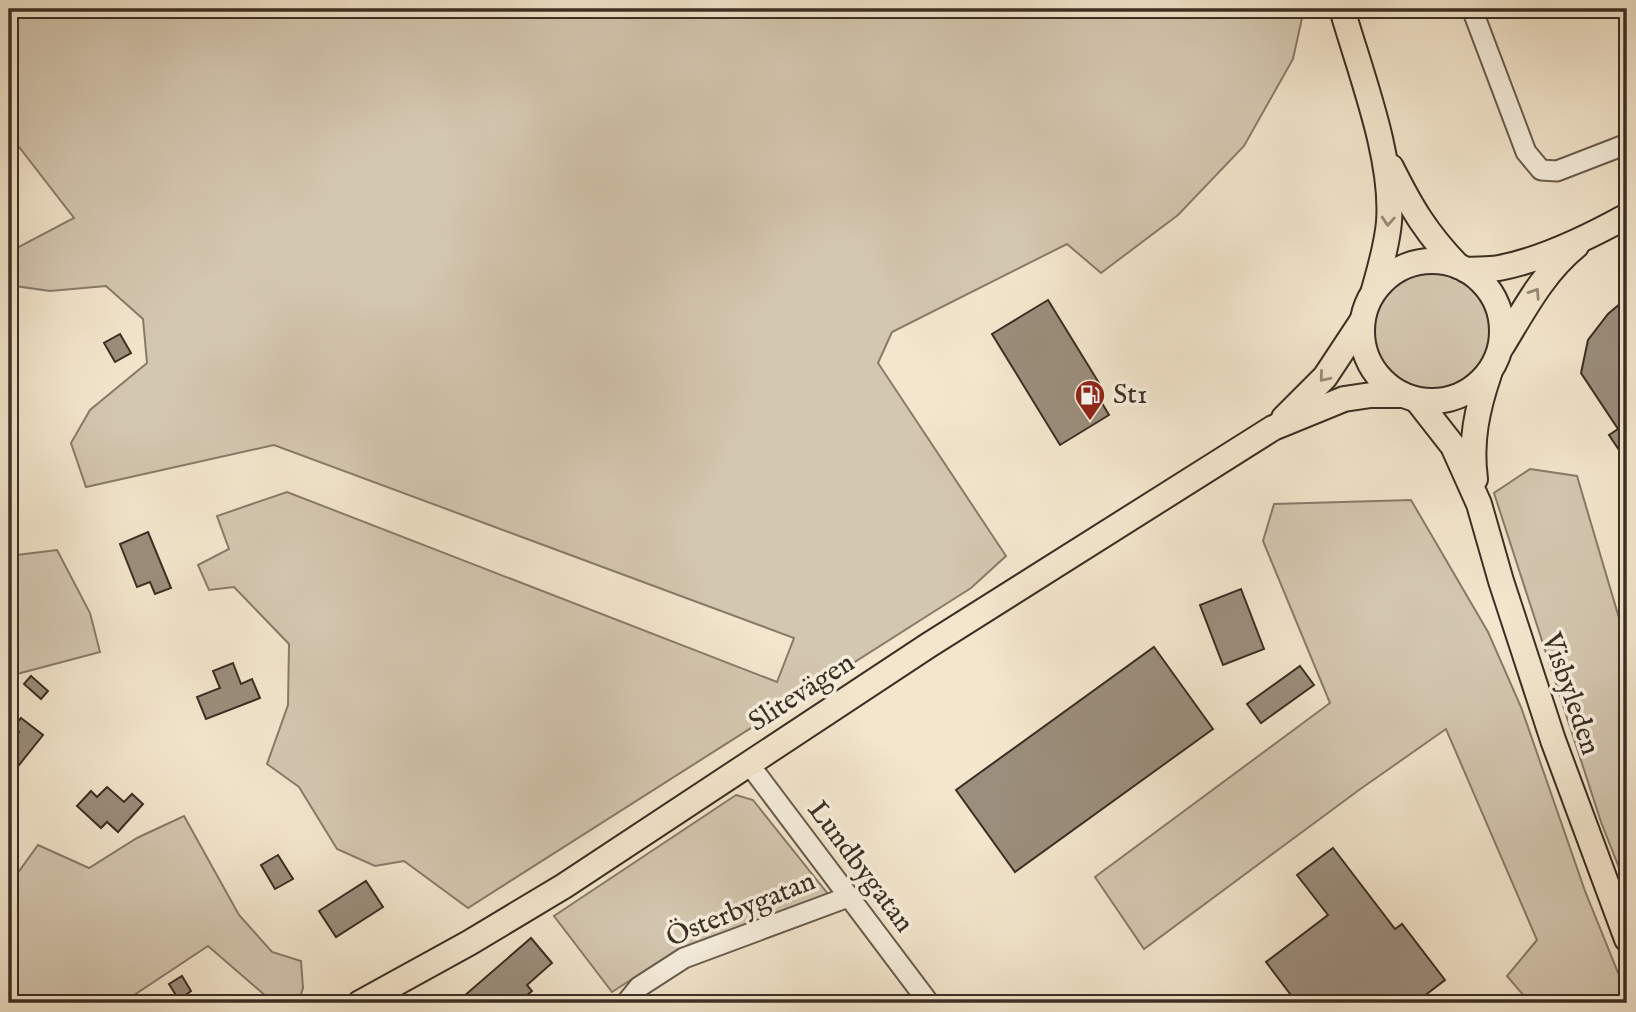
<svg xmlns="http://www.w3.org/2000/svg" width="1636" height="1012" viewBox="0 0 1636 1012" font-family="'IM FELL English',serif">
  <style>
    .green { fill: #d4c7b0; stroke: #887b6a; stroke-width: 2 }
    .building { fill: #9b8e7c; stroke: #3b2f24; stroke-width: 2 }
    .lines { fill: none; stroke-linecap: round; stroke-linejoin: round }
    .minor-casing { stroke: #695d4e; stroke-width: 23 }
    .major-casing { stroke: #3b2f24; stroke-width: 28 }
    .minor { stroke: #f7efde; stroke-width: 19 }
    .major { stroke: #f3e6cd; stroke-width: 24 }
    .oneway { stroke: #978a78 }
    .labels { text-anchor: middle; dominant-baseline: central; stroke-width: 7; stroke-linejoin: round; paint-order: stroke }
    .poi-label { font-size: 28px; fill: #3b2f24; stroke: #f7efde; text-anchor: start }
    .street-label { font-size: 28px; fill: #3b2f24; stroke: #f7efde }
  </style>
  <rect width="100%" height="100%" fill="#f3e6cd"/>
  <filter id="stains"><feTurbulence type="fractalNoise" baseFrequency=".00286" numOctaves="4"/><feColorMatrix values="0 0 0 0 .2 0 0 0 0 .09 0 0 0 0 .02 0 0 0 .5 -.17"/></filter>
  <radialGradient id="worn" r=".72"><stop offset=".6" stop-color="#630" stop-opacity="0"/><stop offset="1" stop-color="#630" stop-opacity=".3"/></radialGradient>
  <g class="green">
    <polygon points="9,9 1304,9 1293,59 1244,146 1178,215 1101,273 1067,244 892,332 878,363 1006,556 971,588 468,908 404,861 375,866 337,849 299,787 267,764 288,705 289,644 234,587 209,590 198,565 229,549 217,516 287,492 777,682 794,638 274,445 86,487 71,443 90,410 147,363 143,319 106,286 50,291 15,286 9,277 9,252 74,218 9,134"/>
    <circle cx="1433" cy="332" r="62"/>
    <polygon points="1530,469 1577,476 1627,645 1627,888 1601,822 1494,493"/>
    <polygon points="1411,500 1488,632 1521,707 1585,891 1627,995 1627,1003 1530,1003 1507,976 1537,940 1446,729 1359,790 1144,949 1095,877 1330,703 1263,541 1274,504"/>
    <polygon points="57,550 90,613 100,652 17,674 9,678 9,556"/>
    <polygon points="736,795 753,800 828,894 679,949 612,992 554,916"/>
    <polygon points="184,816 239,915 272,952 301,961 303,988 298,1003 274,1003 208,946 122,1003 9,1003 9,885 38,845 89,868 137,838"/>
  </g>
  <g class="building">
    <polygon points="1627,298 1627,462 1609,435 1618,429 1581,373 1588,340 1608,314"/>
    <polygon points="1048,300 1099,383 1093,388 1109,415 1060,445 992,334"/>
    <polygon points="120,334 131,353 115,362 104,343"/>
    <polygon points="148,532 171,588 155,594 150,582 137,587 120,544"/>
    <polygon points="1241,589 1264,649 1223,665 1200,605"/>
    <polygon points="1154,647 1213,729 1015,872 956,790"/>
    <polygon points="233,663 241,684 252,679 260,698 206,719 197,697 220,688 213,671"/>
    <polygon points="1300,666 1314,685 1261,723 1247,704"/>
    <polygon points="31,676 48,691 41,699 24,684"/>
    <polygon points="21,718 43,735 19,765 9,756 9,745 19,732 13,728"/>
    <polygon points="107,787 124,802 132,794 143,804 118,832 107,822 101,828 77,806 91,791 97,797"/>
    <polygon points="1333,848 1395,929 1402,924 1445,980 1415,1003 1297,1003 1266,962 1328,915 1297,875"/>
    <polygon points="278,855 293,879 275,889 261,865"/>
    <polygon points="366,881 383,907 336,937 319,911"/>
    <polygon points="531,938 552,963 527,985 532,991 517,1003 456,1003"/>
    <polygon points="182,976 191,991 179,1000 169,984"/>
  </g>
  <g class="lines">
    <g class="minor-casing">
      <g id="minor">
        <polyline points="1472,9 1526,152 1541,170 1557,171 1627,144"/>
        <polyline points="749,764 929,1003"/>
        <polyline points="626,1003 639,987 684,958 848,897"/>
      </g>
    </g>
    <g class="major-casing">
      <g id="major">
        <path d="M1342,9C1360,72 1394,158 1389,222C1387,246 1380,268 1374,290"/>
        <path d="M1391,167C1411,207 1426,233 1458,266"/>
        <circle cx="1432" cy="331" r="70"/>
        <path d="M1466,270C1477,269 1488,270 1499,268C1542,260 1589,237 1627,216"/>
        <path d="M1502,346C1524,310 1543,273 1576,246"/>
        <polyline points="1417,400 1453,446 1479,504 1501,581 1553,740 1627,939"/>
        <polyline points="1284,418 1325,377 1362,321"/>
        <path d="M1475,479C1470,442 1477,409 1489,374"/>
        <polyline points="360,1003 469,943 564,886 929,645 1273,428 1344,399 1371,395 1403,395"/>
      </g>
    </g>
    <use href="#minor" class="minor"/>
    <use href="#major" class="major"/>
  </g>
  <defs><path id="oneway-chevron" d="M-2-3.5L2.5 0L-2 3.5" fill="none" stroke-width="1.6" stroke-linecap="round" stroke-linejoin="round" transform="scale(1.75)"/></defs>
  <g class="oneway">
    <use href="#oneway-chevron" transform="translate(1388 221) rotate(94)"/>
    <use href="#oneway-chevron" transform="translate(1535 293) rotate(-57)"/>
    <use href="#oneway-chevron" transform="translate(1324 377) rotate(130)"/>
  </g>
  <defs>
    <g id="fuel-pin" transform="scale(1.575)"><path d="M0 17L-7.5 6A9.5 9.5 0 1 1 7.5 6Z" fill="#8f2418" stroke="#f7efde"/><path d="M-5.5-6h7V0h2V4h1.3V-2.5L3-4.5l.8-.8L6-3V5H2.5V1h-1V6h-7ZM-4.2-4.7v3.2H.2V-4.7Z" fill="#fff"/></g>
  </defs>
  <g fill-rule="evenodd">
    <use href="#fuel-pin" x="1090" y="395"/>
  </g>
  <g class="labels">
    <g class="poi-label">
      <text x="1113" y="395">St1</text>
    </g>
    <g class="street-label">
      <text transform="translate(802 693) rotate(-33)">Slitevägen</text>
      <text transform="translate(1570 694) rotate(71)">Visbyleden</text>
      <text transform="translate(860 867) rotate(53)">Lundbygatan</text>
      <text transform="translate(741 910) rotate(-22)">Österbygatan</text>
    </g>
  </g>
  <rect width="1636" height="1012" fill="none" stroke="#f3e6cd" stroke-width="35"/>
  <rect x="10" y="10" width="1615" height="991" fill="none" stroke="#3b2f24" stroke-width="3.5"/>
  <rect x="18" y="18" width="1601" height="977" fill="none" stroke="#3b2f24" stroke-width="2"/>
  <rect width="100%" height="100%" filter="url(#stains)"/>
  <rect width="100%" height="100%" fill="url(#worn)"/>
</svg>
